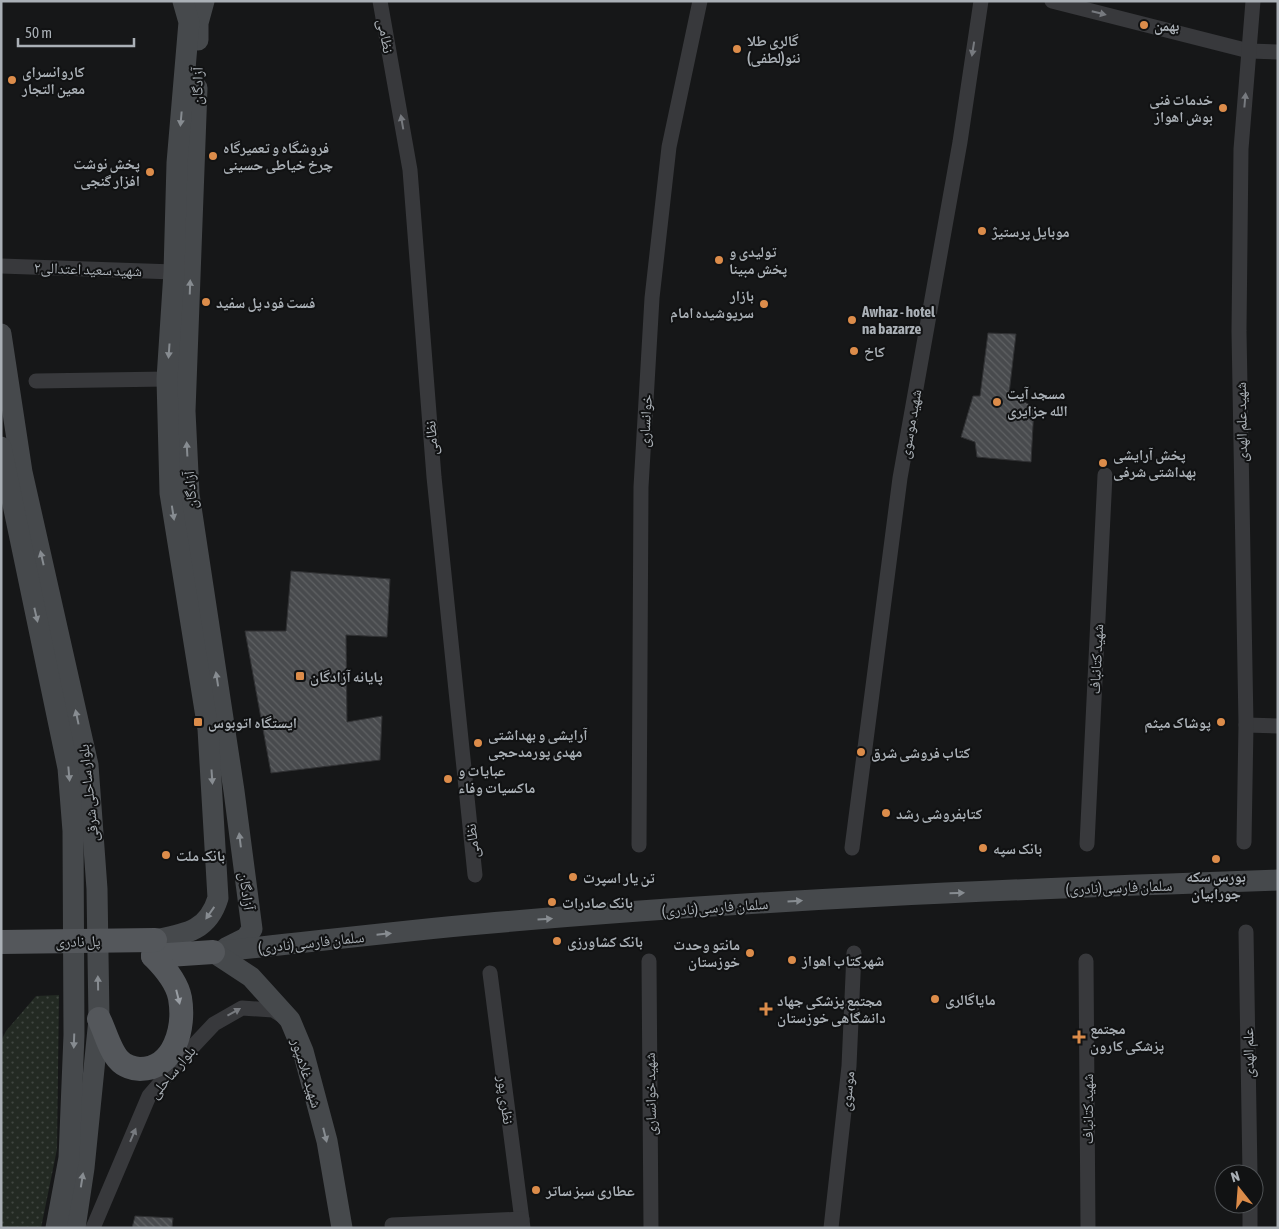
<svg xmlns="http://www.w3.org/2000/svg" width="1279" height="1229" viewBox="0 0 1279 1229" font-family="'Asap Condensed','Noto Naskh Arabic',sans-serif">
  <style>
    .park { fill: url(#park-dots) }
    .building { fill: url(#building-back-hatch); stroke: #303133 }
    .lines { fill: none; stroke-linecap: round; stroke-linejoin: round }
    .street { stroke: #38393c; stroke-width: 15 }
    .secondary { stroke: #46494c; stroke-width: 21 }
    .primary { stroke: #54575b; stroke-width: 24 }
    .primary-bridge { stroke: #54575b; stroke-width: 24 }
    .oneway { fill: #777a7f }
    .oneway2 { fill: #878c91 }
    .oneway3 { fill: #999ea4 }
    .poi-dot { fill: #dc8c4a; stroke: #111213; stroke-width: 2 }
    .labels { text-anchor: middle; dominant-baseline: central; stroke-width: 4; stroke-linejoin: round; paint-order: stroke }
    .poi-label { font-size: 15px; font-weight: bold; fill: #aab0b6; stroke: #111213; text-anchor: start }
    .street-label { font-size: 15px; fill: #aab0b6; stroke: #111213 }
  </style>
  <defs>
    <pattern id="park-dots" width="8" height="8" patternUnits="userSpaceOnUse" patternTransform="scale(1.25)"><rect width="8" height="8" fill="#232a23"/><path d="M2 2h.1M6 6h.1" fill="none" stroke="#404641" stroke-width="1.8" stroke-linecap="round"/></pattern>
    <pattern id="building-back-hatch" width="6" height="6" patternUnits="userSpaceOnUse" patternTransform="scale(1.25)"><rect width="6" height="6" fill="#484a4d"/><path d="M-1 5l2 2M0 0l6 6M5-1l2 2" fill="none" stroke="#606264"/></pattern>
  </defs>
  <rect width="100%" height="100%" fill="#161718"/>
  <polygon class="park" points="59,995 57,1149 41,1228 1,1228 1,1041 6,1031 36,996"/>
  <g class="building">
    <polygon points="988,333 1016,334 1009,394 1034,407 1031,462 977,457 975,442 961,437 973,396 980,396"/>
    <polygon points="291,571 390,579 387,637 346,635 347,722 382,716 380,760 271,773 245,631 286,631"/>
    <polygon points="135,1216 173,1218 172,1228 132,1228"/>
  </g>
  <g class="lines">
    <g class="street">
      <polyline points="380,1 410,170 434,477 475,875"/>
      <polyline points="1052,1 1249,51 1278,52"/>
      <polyline points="1,266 174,272"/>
      <polyline points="36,381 167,379"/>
      <polyline points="1246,725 1278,726"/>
      <polyline points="1244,842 1246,725 1239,331 1241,149 1253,1"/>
      <polyline points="1087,844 1105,475"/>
      <polyline points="639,845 641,487 652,298 669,147 700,1"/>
      <polyline points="852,848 900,478 960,142 981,1"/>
      <polyline points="1246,932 1250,1174"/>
      <polyline points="649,961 651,1228"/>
      <polyline points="1086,961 1088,1228"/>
      <polyline points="490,973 523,1228"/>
      <polyline points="392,1225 522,1219"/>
      <polyline points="93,1228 149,1096 182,1058 214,1024 242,1008 273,1010 284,1017"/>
      <polyline points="831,1228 849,1066 854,953"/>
      <polyline points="1250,1228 1250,1204"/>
    </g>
    <g class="secondary">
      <polyline points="198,40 198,23 204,1"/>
      <polyline points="197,88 185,411 189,494 234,791 252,929 246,938 226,948"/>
      <polyline points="1,334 22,472 88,765 97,889 99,1019 84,1168 75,1228"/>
      <polyline points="1,447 68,768 73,831 74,1035 69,1158 56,1228"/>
      <path d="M155,940C186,934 208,931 218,898L208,729L170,493L167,379L174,272L177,163L189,22L183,1"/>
      <path d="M213,952C302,943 391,932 480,924C745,900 1012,889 1278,880"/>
      <polyline points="213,952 251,977 290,1020 303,1051 327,1141 342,1228"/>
    </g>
    <g class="primary">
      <polyline points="153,956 213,952"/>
      <path d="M99,1019C105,1031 110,1051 119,1060C124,1066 134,1069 140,1069C175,1069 185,1027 180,998C177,982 165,968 153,956"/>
    </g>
    <polyline class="primary-bridge" points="1,942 155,940"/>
  </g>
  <defs><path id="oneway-solid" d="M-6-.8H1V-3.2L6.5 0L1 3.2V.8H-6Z" transform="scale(1.25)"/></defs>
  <g class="oneway">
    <use href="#oneway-solid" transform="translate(1099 13) rotate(14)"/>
    <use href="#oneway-solid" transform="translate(973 49) rotate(99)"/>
    <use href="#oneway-solid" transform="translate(1245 100) rotate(-85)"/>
    <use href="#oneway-solid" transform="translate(402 122) rotate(-100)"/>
    <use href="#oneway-solid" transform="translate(234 1012) rotate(-29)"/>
    <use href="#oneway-solid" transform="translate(133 1135) rotate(-67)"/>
  </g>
  <g class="oneway2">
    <use href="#oneway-solid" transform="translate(181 119) rotate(95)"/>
    <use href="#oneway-solid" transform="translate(190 287) rotate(-88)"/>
    <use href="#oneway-solid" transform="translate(169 351) rotate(94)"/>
    <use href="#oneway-solid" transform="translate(187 449) rotate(-93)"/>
    <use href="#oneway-solid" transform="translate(173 513) rotate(81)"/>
    <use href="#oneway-solid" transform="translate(42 558) rotate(-103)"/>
    <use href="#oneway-solid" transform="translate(36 615) rotate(77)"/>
    <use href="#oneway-solid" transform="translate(217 679) rotate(-99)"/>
    <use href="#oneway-solid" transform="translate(77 717) rotate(-102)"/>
    <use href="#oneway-solid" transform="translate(69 774) rotate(85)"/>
    <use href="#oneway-solid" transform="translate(212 777) rotate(86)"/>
    <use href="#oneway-solid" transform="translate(240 840) rotate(-97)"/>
    <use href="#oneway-solid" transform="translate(957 893) rotate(-2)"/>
    <use href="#oneway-solid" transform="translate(795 901) rotate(-4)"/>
    <use href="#oneway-solid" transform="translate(210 913) rotate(125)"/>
    <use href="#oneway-solid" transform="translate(545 919) rotate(-4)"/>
    <use href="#oneway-solid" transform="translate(384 934) rotate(-6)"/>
    <use href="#oneway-solid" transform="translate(98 983) rotate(-91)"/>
    <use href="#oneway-solid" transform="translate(74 1041) rotate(92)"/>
    <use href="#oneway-solid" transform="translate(325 1135) rotate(76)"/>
    <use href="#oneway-solid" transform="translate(82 1180) rotate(-81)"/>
  </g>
  <use class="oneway3" href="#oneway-solid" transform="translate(178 997) rotate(76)"/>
  <g class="poi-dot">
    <circle cx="1144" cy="25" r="5"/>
    <circle cx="737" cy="49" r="5"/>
    <circle cx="12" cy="80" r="5"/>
    <circle cx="1223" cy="108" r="5"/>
    <circle cx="213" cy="156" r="5"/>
    <circle cx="150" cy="172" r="5"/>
    <circle cx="982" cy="231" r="5"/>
    <circle cx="719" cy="260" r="5"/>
    <circle cx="206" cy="302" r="5"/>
    <circle cx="764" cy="304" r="5"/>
    <circle cx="852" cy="320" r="5"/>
    <circle cx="854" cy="351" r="5"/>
    <circle cx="997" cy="402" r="5"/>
    <circle cx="1103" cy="463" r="5"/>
    <rect x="295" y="671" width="10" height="10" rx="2.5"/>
    <rect x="193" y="717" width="10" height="10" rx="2.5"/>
    <circle cx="1221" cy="722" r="5"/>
    <circle cx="478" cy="743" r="5"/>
    <circle cx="861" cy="752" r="5"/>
    <circle cx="448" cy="779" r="5"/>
    <circle cx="886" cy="813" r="5"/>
    <circle cx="983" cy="848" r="5"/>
    <circle cx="166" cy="855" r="5"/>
    <circle cx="1216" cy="859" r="5"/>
    <circle cx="573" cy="877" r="5"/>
    <circle cx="552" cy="902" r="5"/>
    <circle cx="557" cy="941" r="5"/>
    <circle cx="750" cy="953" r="5"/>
    <circle cx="792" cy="960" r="5"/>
    <circle cx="935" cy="999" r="5"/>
    <path d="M763.5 1001.5h5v5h5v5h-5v5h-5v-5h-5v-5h5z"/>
    <path d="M1076.5 1029.5h5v5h5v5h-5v5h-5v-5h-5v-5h5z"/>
    <circle cx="536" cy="1190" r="5"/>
  </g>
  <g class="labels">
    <g class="poi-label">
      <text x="1154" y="25">بهمن</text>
      <text x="747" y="40">گالری طلا<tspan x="747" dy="17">نئو(لطفی)</tspan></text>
      <text x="22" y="71">کاروانسرای<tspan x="22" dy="17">معین التجار</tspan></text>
      <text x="1213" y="99" text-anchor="end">خدمات فنی<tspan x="1213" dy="17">بوش اهواز</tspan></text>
      <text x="223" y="147">فروشگاه و تعمیرگاه<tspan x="223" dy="17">چرخ خیاطی حسینی</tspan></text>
      <text x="140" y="163" text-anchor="end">پخش نوشت<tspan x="140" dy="17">افزار گنجی</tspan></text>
      <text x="992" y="231">موبایل پرستیژ</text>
      <text x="729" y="251">تولیدی و<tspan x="729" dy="17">پخش مبینا</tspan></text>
      <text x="754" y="295" text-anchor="end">بازار<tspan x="754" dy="17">سرپوشیده امام</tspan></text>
      <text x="216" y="302">فست فود پل سفید</text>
      <text x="862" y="311">Awhaz - hotel<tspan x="862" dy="17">na bazarze</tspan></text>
      <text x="864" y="351">کاخ</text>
      <text x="1007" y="393">مسجد آیت<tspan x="1007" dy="17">الله جزایری</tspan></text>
      <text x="1113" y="454">پخش آرایشی<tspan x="1113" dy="17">بهداشتی شرفی</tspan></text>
      <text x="310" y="676">پایانه آزادگان</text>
      <text x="208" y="722">ایستگاه اتوبوس</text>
      <text x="1211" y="722" text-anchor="end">پوشاک میثم</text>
      <text x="488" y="734">آرایشی و بهداشتی<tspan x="488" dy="17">مهدی پورمدحجی</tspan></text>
      <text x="871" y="752">کتاب فروشی شرق</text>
      <text x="458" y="770">عبایات و<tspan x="458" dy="17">ماکسیات وفاء</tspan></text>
      <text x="896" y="813">کتابفروشی رشد</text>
      <text x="993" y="848">بانک سپه</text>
      <text x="176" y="855">بانک ملت</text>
      <text x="1216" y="876" text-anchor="middle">بورس سکه<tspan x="1216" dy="17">جورابیان</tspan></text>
      <text x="583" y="877">تن یار اسپرت</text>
      <text x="562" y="902">بانک صادرات</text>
      <text x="567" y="941">بانک کشاورزی</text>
      <text x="740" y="944" text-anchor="end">مانتو وحدت<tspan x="740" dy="17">خوزستان</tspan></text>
      <text x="802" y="960">شهرکتاب اهواز</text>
      <text x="945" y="999">مایاگالری</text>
      <text x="777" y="1000">مجتمع پزشکی جهاد<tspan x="777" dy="17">دانشگاهی خوزستان</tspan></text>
      <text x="1090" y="1028">مجتمع<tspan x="1090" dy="17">پزشکی کارون</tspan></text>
      <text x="546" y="1190">عطاری سبز ساتر</text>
    </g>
    <g class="street-label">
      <text transform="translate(386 36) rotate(80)">نظامی</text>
      <text transform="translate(197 86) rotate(-89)">آزادگان</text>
      <text transform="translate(88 269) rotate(2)">شهید سعید اعتدالی۲</text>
      <text transform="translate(645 421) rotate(-87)">خوانساری</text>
      <text transform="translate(1241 422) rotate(-91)">شهید علم الهدی</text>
      <text transform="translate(910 424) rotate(-80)">شهید موسوی</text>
      <text transform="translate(431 438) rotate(-94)">نظامی</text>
      <text transform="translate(190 490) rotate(-95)">آزادگان</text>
      <text transform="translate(1096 659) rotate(-87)">شهید کتانباف</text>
      <text transform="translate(88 793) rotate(-96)">بلوار ساحلی شرقی</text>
      <text transform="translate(472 841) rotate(-96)">نظامی</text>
      <text transform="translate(1119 887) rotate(-2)">سلمان فارسی(نادری)</text>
      <text transform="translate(247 891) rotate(83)">آزادگان</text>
      <text transform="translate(715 907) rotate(-4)">سلمان فارسی(نادری)</text>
      <text transform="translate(78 941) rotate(-1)">پل نادری</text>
      <text transform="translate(311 942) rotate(-6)">سلمان فارسی(نادری)</text>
      <text transform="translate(1248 1053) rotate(-91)">علم الهدی</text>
      <text transform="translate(172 1072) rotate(-50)">بلوار ساحلی</text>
      <text transform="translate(307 1073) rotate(73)">شهید غلامپور</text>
      <text transform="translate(847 1091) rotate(-84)">موسوی</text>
      <text transform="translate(650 1094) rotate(-91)">شهید خوانساری</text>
      <text transform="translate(506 1100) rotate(83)">نظری پور</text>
      <text transform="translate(1087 1109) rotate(-90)">شهید کتانباف</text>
    </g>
  </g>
  <rect width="1279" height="1229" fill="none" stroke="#aab0b6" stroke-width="5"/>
  <g transform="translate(1239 1189) rotate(343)"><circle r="24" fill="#111213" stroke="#4e5154"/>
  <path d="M0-4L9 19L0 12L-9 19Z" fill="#dc8c4a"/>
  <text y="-8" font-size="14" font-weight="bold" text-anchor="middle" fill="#aab0b6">N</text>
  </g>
  <path d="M18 38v8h116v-8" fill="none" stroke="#aab0b6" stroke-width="2.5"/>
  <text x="25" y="38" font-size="15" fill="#aab0b6" stroke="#111213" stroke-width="4" paint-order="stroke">50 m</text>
</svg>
